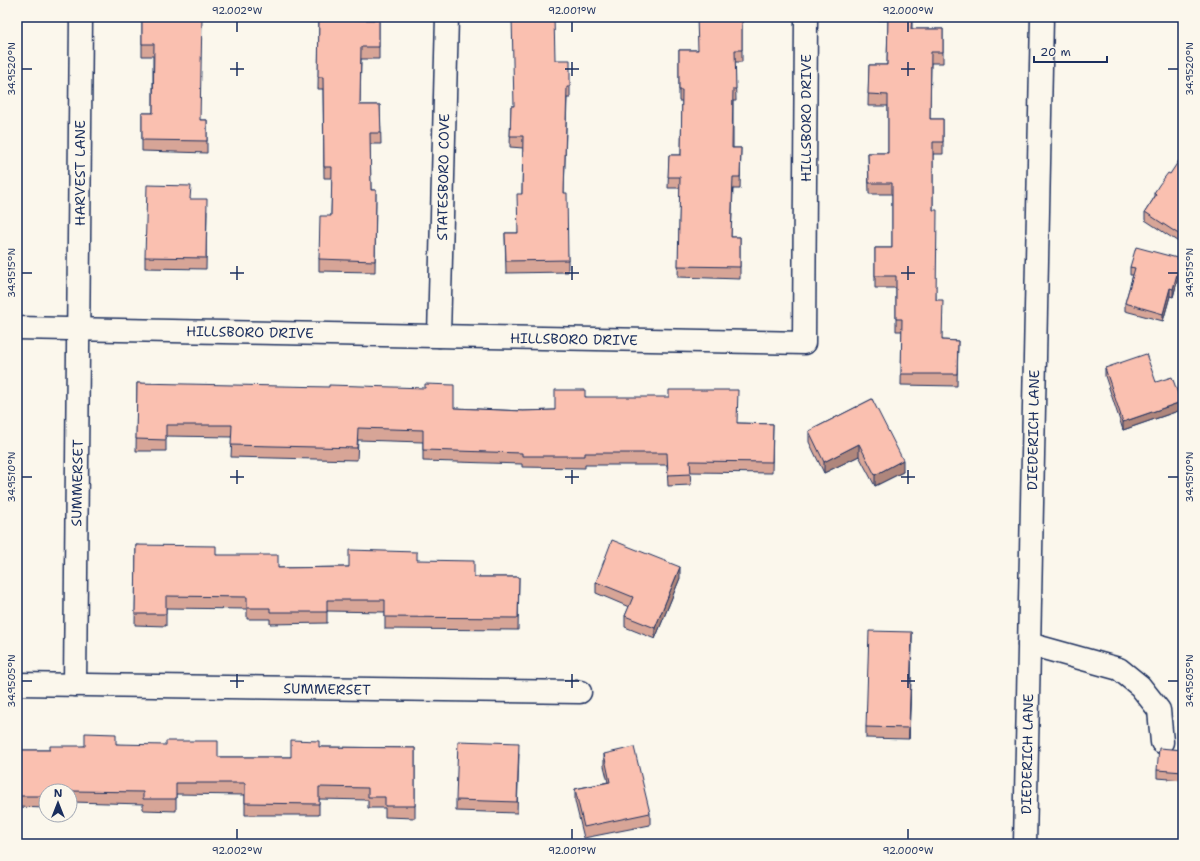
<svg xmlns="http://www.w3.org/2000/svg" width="1200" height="861" viewBox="0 0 1200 861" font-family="'Shantell Sans',sans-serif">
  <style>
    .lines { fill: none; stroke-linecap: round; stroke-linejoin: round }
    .minor-casing { stroke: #1b2f5e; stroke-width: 25 }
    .minor { stroke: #fbf7ec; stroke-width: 22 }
    .wall { fill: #d7a597; stroke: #1b2f5e }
    .shaded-wall { fill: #af867b; stroke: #1b2f5e }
    .building { fill: #fac0b0; stroke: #1b2f5e }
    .ticks { fill: none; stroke: #1b2f5e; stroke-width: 1.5 }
    .labels { text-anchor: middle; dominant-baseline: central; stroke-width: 3.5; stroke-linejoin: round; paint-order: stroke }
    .street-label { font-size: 14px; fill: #1b2f5e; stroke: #fbf7ec }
    .neatline { fill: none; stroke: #1b2f5e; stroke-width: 1.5 }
    .ticks-label { font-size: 10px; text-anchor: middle; fill: #1b2f5e }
  </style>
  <rect width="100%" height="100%" fill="#fbf7ec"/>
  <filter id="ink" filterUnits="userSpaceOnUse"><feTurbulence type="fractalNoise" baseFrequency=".025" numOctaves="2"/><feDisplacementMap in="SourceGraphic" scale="8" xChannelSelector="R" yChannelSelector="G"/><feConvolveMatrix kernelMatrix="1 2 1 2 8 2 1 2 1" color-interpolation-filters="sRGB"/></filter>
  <g filter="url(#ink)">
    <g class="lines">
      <g class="minor-casing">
        <g id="minor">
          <polyline points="17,328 804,343 806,17"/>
          <polyline points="439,336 447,17"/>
          <polyline points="1029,644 1119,669 1140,686 1159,710 1162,742"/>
          <polyline points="17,684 580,692"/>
          <polyline points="75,685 81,17"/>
          <polyline points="1025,844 1042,17"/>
        </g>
      </g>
      <use href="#minor" class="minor"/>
    </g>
    <g class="wall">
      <polygon points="142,17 200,120 207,120 207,153 142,151 142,113 153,113 153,56 142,56"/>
      <polygon points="742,17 742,62 735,62 736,101 733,101 733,148 741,148 740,189 733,189 731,237 740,237 740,279 678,277 680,188 668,188 669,155 681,155 682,101 679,101 679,50 697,50"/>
      <polygon points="871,17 912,17 912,29 943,29 943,63 931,63 930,119 943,119 943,154 933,154 933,210 936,300 942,340 958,341 957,386 901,385 902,331 896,331 896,288 875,288 875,248 892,248 892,194 869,194 868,153 888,153 888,106 868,106 869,65 887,65 888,20 871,20"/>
      <polygon points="319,19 379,20 379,59 361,59 360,105 380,105 381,144 370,144 371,190 376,190 375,272 319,271 319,259 331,216 332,178 324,178 323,89 318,89"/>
      <polygon points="555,60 570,87 570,98 567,98 564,193 568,260 568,272 506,273 505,233 518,233 522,194 523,148 510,147 511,106 514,106"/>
      <rect x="17" y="116" width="1" height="39"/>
      <polygon points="1183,161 1183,245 1145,220 1145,212 1154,198 1154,193 1170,174"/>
      <polygon points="191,199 207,211 206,269 145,268 145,257"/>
      <polygon points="1130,267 1181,267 1173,297 1170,296 1163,321 1125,311 1125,303 1133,275 1130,275"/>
      <polygon points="1105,368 1156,382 1181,410 1123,430 1105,376"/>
      <polygon points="17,378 18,414 18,425 17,425"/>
      <polygon points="137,383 454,408 523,411 555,410 585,397 737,423 773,424 772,473 690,472 691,485 668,486 667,465 585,465 585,468 522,467 522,464 423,461 423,442 358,440 357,460 231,457 232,437 166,436 166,451 136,451"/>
      <polygon points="872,399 903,472 875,486 859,456 824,473 809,442 809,431"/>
      <polygon points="136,545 216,555 278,568 349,567 417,560 474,577 519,577 518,630 385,629 385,612 327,611 327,623 270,624 270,619 247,619 247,609 166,608 166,626 135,625"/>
      <polygon points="680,578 655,639 625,627 625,616 629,607 596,593 596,582"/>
      <polygon points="912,644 909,739 866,738 866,727"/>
      <polygon points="116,744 218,757 291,757 319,747 415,748 415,818 385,817 385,808 368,808 368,800 319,799 319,815 245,815 245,795 176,794 176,811 143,810 143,804 72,802 72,815 70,815 70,791 46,791 46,808 17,807 17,750 50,750 85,746"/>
      <polygon points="1183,750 1183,780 1157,778 1157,770"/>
      <polygon points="519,754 517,813 456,811 456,800"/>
      <polygon points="604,754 650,813 650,825 584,838 575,801 575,789 608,782 604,766"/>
    </g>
    <g class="shaded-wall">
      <polygon points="1181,259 1181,267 1173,297 1173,289"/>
      <polygon points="1170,288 1170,296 1163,321 1163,314"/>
      <polygon points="1181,402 1181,410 1123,430 1123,422"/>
      <polygon points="859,444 859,456 824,473 824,462"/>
      <polygon points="903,460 903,472 875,486 875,475"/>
      <polygon points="680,567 680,578 655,639 655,628"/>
      <polygon points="912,632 912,644 909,739 909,728"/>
    </g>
    <g class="building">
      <polygon points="142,17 202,17 200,120 207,120 207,141 142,140 142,113 153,113 154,44 142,44"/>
      <polygon points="512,17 554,17 555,60 570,60 570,87 567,87 564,193 567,193 568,260 506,261 505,233 518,233 517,194 522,194 523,136 510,136 511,106 514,106"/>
      <polygon points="697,17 742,17 742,50 735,50 736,89 733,89 732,148 741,148 740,177 733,177 731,237 740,237 740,267 678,266 680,177 668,177 669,155 681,155 682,90 679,90 679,50 698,50"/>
      <polygon points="888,17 912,17 911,29 943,29 943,52 931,52 930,119 943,119 943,142 933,142 933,210 937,210 936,300 943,300 942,340 958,341 957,374 901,374 902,319 896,319 896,276 875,276 875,248 892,248 892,183 869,183 868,153 888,153 888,95 868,94 869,65 887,65"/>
      <polygon points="319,19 379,20 379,47 361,47 360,105 380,105 381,133 370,133 371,190 376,190 375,261 319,259 320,216 331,216 332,167 324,167 323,77 318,77"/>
      <rect x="17" y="116" width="1" height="28"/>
      <polygon points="1180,159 1183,161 1183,237 1145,212 1156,195 1154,193 1159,185 1168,173 1170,174"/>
      <polygon points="147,185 191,186 190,199 207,199 206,258 145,257"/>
      <polygon points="1136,247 1181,259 1173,289 1170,288 1163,314 1125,303 1135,268 1130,267"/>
      <polygon points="1146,354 1156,382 1172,377 1181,402 1123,422 1105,368"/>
      <polygon points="17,378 18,414 17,414"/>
      <polygon points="137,383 329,387 329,385 425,388 425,384 454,385 454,408 523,411 555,410 555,390 585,390 585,397 669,397 669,390 738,390 737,423 773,424 772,462 690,461 691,474 668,475 667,453 585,453 585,456 522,456 522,453 423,450 423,430 358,428 357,448 231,445 232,425 166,425 166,440 136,439"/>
      <polygon points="872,399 903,460 875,475 859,444 824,462 809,431"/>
      <polygon points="612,540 680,567 655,628 625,616 633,597 596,582"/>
      <polygon points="136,545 216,546 216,555 278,555 278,568 349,567 349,550 417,552 417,560 474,561 474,577 519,577 518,618 385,617 385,600 327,600 327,612 270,612 270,608 247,608 247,597 166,596 166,614 135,614"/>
      <polygon points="869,631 912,632 909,728 866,727"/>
      <polygon points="85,733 116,734 116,744 166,745 166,741 218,741 218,757 291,757 291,740 319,741 319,747 415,748 415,806 385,806 385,797 368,797 368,788 319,787 319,804 245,803 245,783 176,783 176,799 143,799 143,792 72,791 72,803 70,803 70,791 46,791 46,796 17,796 17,750 50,750 50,746 85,746"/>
      <polygon points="458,741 519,743 517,802 456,800"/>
      <polygon points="634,747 650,813 584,827 575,789 610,782 604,754"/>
      <polygon points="1159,748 1183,750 1183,772 1157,770"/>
    </g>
  </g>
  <path class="ticks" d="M237,22V32M572,22V32M908,22V32M237,62V76M572,62V76M908,62V76M22,69H32M230,69H244M565,69H579M901,69H915M1168,69H1178M237,266V280M572,266V280M908,266V280M22,273H32M230,273H244M565,273H579M901,273H915M1168,273H1178M237,470V484M572,470V484M908,470V484M22,477H32M230,477H244M565,477H579M901,477H915M1168,477H1178M237,674V688M572,674V688M908,674V688M22,681H32M230,681H244M565,681H579M901,681H915M1168,681H1178M237,829V839M572,829V839M908,829V839"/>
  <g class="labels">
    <g class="street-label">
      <text transform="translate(806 118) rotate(-90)">HILLSBORO DRIVE</text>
      <text transform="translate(80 173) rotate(-90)">HARVEST LANE</text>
      <text transform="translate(443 177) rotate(-89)">STATESBORO COVE</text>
      <text transform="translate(250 332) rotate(1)">HILLSBORO DRIVE</text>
      <text transform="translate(574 339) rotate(1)">HILLSBORO DRIVE</text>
      <text transform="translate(1033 430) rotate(-89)">DIEDERICH LANE</text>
      <text transform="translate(77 483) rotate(-89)">SUMMERSET</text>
      <text transform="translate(327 689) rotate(1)">SUMMERSET</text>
      <text transform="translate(1027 754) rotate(-89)">DIEDERICH LANE</text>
    </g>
  </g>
  <rect width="1200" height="861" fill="none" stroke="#fbf7ec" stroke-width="44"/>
  <g transform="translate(58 803)"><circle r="19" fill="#fbf7ec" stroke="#a1a7b3"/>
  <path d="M0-3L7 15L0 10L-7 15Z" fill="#1b2f5e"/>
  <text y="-6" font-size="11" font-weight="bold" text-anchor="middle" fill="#1b2f5e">N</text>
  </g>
  <path d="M1034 56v6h73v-6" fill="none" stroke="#1b2f5e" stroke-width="2"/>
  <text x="1040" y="56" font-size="12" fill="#1b2f5e" stroke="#fbf7ec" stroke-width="3" paint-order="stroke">20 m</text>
  <rect x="22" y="22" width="1156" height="817" class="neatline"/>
  <g class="ticks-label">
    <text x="237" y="14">92.002°W</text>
    <text x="572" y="14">92.001°W</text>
    <text x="908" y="14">92.000°W</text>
    <text transform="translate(11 69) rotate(-90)" y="4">34.9520°N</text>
    <text transform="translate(1189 69) rotate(-90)" y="4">34.9520°N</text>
    <text transform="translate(11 273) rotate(-90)" y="4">34.9515°N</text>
    <text transform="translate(1189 273) rotate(-90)" y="4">34.9515°N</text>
    <text transform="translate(11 477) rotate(-90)" y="4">34.9510°N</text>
    <text transform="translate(1189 477) rotate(-90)" y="4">34.9510°N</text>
    <text transform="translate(11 681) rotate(-90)" y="4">34.9505°N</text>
    <text transform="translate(1189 681) rotate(-90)" y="4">34.9505°N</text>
    <text x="237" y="854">92.002°W</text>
    <text x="572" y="854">92.001°W</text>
    <text x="908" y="854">92.000°W</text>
  </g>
</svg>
